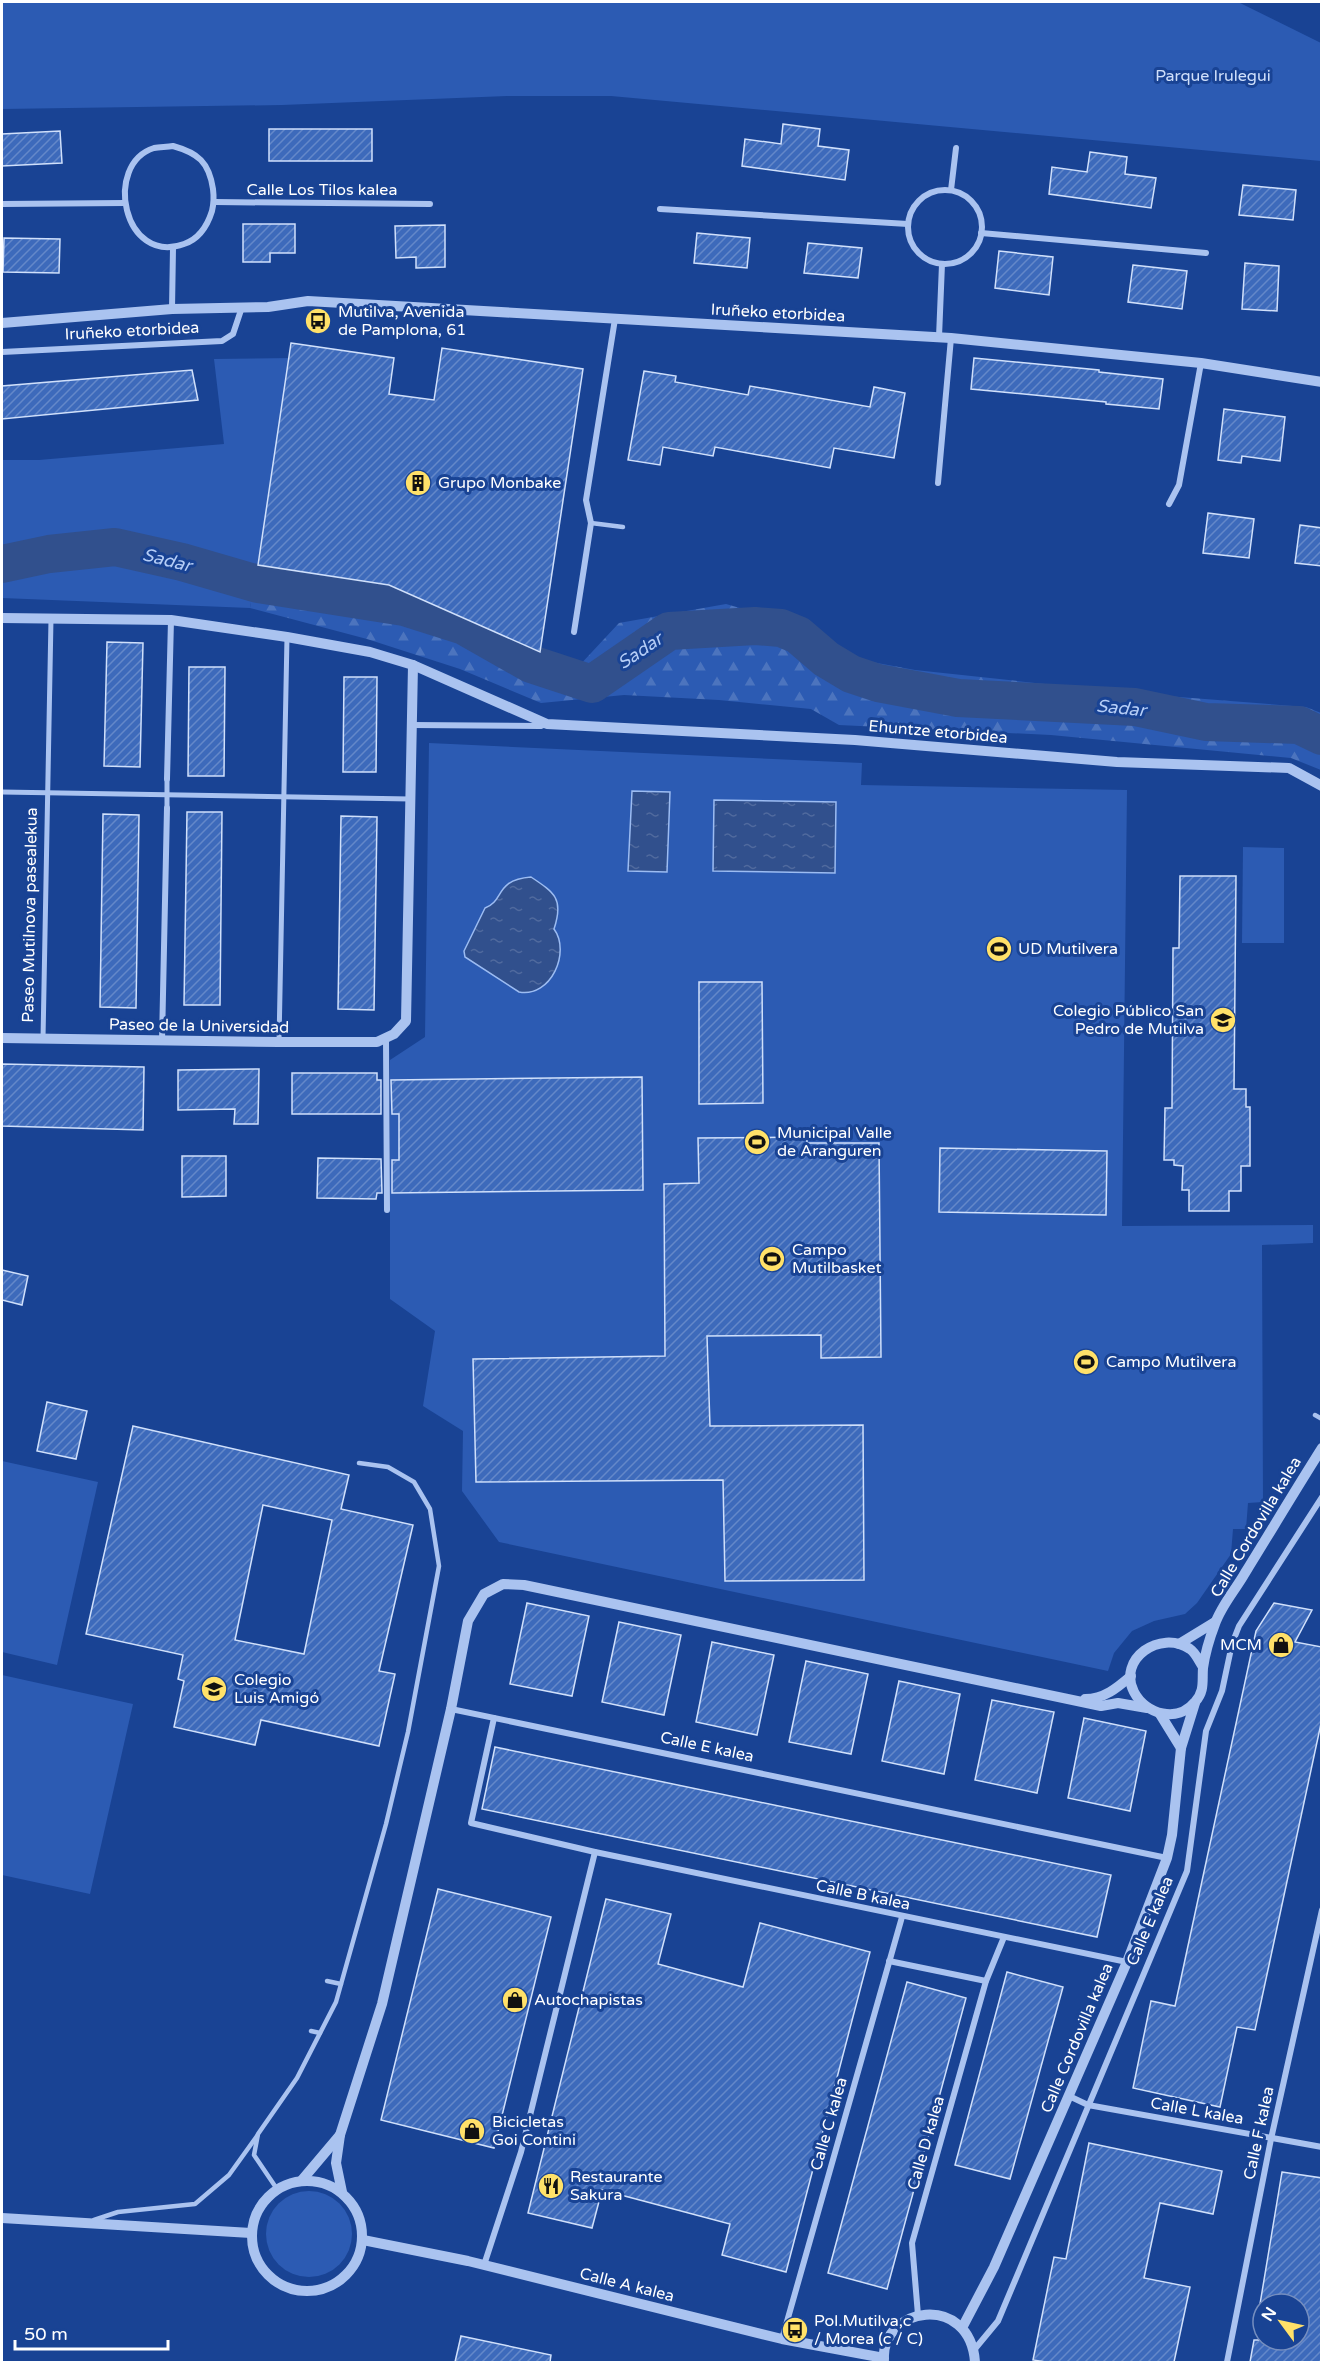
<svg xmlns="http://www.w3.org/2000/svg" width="1323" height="2364" viewBox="0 0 1323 2364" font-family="'Varela Round',sans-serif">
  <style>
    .green { fill: #2c5bb3 }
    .forest { fill: url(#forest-firs) }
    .water { fill: url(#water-ripples); stroke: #9cbcf2; stroke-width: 1.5 }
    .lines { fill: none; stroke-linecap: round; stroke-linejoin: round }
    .river { stroke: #31508d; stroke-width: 38 }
    .building { fill: url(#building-hatch); stroke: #d0e0fb; stroke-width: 1.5; fill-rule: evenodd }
    .service { stroke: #aac3f0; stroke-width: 4.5 }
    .pedestrian { stroke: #aac3f0; stroke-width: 5 }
    .minor { stroke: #aac3f0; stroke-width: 6 }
    .tertiary { stroke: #aac3f0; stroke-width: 10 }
    .labels { text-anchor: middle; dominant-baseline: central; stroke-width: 6; stroke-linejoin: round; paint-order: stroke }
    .park-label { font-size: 16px; fill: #d0e0fb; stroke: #194394 }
    .street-label { font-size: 16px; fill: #fff; stroke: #194394 }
    .poi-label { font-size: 16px; fill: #fff; stroke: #194394; text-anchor: start }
    .water-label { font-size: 18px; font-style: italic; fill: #b6cef7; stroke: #194394 }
  </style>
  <defs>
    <pattern id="forest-firs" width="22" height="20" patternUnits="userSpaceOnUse" patternTransform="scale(1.5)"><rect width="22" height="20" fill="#2c5bb3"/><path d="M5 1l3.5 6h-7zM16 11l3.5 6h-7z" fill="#4c74be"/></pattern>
    <pattern id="water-ripples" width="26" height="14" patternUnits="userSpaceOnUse" patternTransform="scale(1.5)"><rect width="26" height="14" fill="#31508d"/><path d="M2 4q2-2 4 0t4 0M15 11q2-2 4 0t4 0" fill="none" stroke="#506a9e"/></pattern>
    <pattern id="building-hatch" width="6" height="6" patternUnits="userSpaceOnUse" patternTransform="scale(1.5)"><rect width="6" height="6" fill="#3d6abb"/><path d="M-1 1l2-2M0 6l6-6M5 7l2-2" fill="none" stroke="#6488c9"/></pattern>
  </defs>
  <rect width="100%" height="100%" fill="#194394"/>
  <g class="green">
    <polygon points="2,2 1238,2 1321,43 1321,161 611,96 507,96 282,105 2,109"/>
    <polygon points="294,358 250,608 2,598 2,460 39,460 224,444 214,359"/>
    <polygon points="429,743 862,763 861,785 1127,790 1122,1226 1313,1225 1313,1243 1262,1245 1263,1502 1248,1503 1246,1529 1233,1529 1231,1554 1197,1603 1185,1614 1154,1621 1132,1631 1114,1653 1108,1671 499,1542 462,1491 463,1431 423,1406 435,1331 390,1299 390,1060 425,1037"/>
    <polygon points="1243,847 1284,848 1284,943 1242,943"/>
    <polygon points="2,1461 98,1482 57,1665 2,1652"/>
    <polygon points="2,1675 133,1704 90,1894 2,1875"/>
    <circle cx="309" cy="2234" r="43"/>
  </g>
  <polygon class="forest" points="256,571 384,595 465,622 535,657 578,667 619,623 726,604 799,625 834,655 915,670 1128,693 1306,707 1321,713 1321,770 1291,758 1051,735 839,725 811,709 719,700 624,695 541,703 460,669 367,639 250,608"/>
  <g class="water">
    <polygon points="632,791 670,792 667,872 628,871"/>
    <polygon points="714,800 836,802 835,873 713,871"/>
    <path d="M531,877C555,893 564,899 554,929C571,952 551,998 519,992L465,957L464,951L485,908C505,901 494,880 531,877Z"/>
  </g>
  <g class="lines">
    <polyline class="river" points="2,564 49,554 115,547 182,562 258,584 404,607 464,626 531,664 592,684 669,631 755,626 781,628 798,635 826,659 851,674 878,683 958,698 1135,707 1206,722 1299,725 1322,736"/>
  </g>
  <g class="building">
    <polygon points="783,124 820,129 818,146 849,150 845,180 742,166 745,139 781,144"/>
    <rect x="269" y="129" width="103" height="32"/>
    <polygon points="60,131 62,163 2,166 2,134"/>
    <polygon points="1090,152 1127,157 1125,174 1156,178 1151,208 1049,194 1052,167 1087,172"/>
    <polygon points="1243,185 1296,190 1293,220 1239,215"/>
    <polygon points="243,224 295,224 295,253 270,253 270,262 243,262"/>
    <polygon points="445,225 445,267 416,268 416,257 396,258 395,226"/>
    <polygon points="697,233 750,238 747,268 694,263"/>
    <polygon points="4,238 60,239 59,273 3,272"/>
    <polygon points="808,243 862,248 858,278 804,273"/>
    <polygon points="999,251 1053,257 1049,295 995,288"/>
    <polygon points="1245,263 1279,266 1277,311 1242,309"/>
    <polygon points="1133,265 1187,271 1182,309 1128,302"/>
    <polygon points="291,343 394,358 389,394 434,400 442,348 583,369 540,652 389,585 258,565"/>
    <polygon points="974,358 1099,370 1099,372 1163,379 1159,409 1106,404 1106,402 971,389"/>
    <polygon points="192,370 198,400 2,419 2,386"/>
    <polygon points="644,371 676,376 675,382 748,395 750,386 870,407 874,387 905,393 894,458 834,448 830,468 715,447 713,456 663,447 660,465 628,460"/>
    <polygon points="1224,409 1285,417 1280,461 1242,456 1241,463 1218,460"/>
    <polygon points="1208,513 1254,519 1249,558 1203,553"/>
    <polygon points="1300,525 1322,528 1322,566 1295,563"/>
    <polygon points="107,642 143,643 140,767 104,766"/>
    <polygon points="189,667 225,667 224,776 188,776"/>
    <polygon points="344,677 377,677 376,772 343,772"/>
    <polygon points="187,812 222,812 220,1005 184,1005"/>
    <polygon points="103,814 139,815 136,1008 100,1007"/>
    <polygon points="341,816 377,817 374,1010 338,1009"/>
    <polygon points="1180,876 1236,876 1234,1089 1246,1089 1246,1107 1250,1107 1250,1166 1241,1166 1241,1191 1229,1191 1229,1211 1189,1211 1189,1190 1182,1190 1183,1166 1174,1165 1174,1160 1164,1160 1165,1108 1172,1108 1173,948 1179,948"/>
    <polygon points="699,982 762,982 763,1103 699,1104"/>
    <polygon points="2,1064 144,1067 143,1130 2,1126"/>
    <polygon points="259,1069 258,1124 234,1124 235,1109 178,1110 178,1070"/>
    <polygon points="292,1073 377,1073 377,1080 381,1080 381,1114 292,1114"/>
    <polygon points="642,1077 643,1190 392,1193 392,1160 399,1160 399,1114 392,1114 391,1080"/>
    <polygon points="807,1137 807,1143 879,1143 881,1357 821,1358 821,1335 707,1336 710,1426 863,1425 864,1580 725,1581 723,1480 476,1482 473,1359 665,1356 664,1184 699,1183 698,1138"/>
    <polygon points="940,1148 1107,1151 1106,1215 939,1212"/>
    <polygon points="182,1156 226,1156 226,1196 182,1197"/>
    <polygon points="318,1158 381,1159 382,1193 377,1193 376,1199 317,1198"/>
    <polygon points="2,1270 28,1276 22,1305 2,1300"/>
    <polygon points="47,1402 87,1411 76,1459 37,1451"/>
    <path d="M133,1426L349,1475L341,1509L413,1525L379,1671L395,1674L379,1746L261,1720L255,1745L174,1727L184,1681L178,1679L183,1655L86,1634ZM263,1505L332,1520L304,1654L235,1640Z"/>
    <polygon points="527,1603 589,1616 572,1696 510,1684"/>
    <polygon points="1274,1603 1312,1610 1295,1642 1322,1647 1322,1719 1255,2030 1237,2027 1220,2107 1133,2088 1151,2001 1175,2006 1256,1631"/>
    <polygon points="619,1622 681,1635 664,1715 602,1702"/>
    <polygon points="712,1642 774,1655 757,1735 696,1722"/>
    <polygon points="806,1661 868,1674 851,1754 789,1742"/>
    <polygon points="899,1681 960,1694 944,1774 882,1761"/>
    <polygon points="992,1700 1054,1712 1037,1793 975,1780"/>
    <polygon points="1084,1718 1146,1731 1130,1811 1068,1798"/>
    <polygon points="495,1747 1111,1875 1097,1937 482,1809"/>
    <polygon points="438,1889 551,1917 494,2148 381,2120"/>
    <polygon points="606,1899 671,1914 658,1964 743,1987 760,1923 870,1952 786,2272 722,2255 730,2224 602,2190 592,2228 528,2213"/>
    <polygon points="1007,1972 1063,1987 1010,2179 955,2165"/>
    <polygon points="907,1982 966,1998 887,2289 828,2273"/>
    <polygon points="1089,2143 1222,2171 1213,2214 1160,2203 1144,2278 1190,2287 1174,2362 1046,2362 1033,2360 1054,2257 1066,2259"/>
    <polygon points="1282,2172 1322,2178 1322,2362 1250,2362 1254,2340 1299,2340 1299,2304 1260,2304"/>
    <polygon points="461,2336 551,2355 550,2362 455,2362"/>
  </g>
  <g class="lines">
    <g class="service">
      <polyline points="591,523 623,527"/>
      <polyline points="1315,1415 1322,1419"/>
      <polyline points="327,1981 341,1984"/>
      <polyline points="311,2031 320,2033"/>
      <polyline points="277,2189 254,2155 258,2134 297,2078 336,2002 386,1824 408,1732 439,1566 430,1509 414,1482 388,1467 359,1463"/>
      <polyline points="94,2220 118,2212 195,2204 229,2175 257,2136"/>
    </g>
    <g class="pedestrian">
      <polyline points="2,792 410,799"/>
      <polyline points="167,808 167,779"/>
      <polyline points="43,1039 51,619"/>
      <polyline points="279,1042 287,637"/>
    </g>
    <g class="minor">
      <path d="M173,146C198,153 209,162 213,189C214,197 214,203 212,211C207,227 199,239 184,244C123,266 103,164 154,148C160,147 167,147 173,146Z"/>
      <polyline points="951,190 956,148"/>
      <circle cx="945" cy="227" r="37"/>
      <polyline points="215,202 430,204"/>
      <polyline points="2,204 125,203"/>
      <polyline points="660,209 908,224"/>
      <polyline points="981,233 1206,253"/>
      <polyline points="172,309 173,248"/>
      <polyline points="939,337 942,264"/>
      <polyline points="2,352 222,341 233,334 242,307"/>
      <polyline points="938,483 951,338"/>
      <polyline points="1169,504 1179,485 1201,363"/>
      <polyline points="574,632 591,523 586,500 615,319"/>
      <polyline points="412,725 541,726 546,724"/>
      <polyline points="167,779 171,620"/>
      <polyline points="386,1039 387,1210"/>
      <polyline points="162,1041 167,808"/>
      <polyline points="451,1709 1167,1858"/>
      <polyline points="494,1718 471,1823 595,1852 1127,1962"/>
      <polyline points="889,1961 986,1981"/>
      <polyline points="1069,2096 1088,2105 1322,2147"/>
      <polyline points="484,2265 521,2152 595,1852"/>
      <polyline points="918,2315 912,2243 986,1981 1004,1937"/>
      <polyline points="782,2339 902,1917"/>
      <polyline points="974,2350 998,2321 1187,1871 1206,1731 1222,1691 1232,1644 1239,1626 1322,1497"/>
      <polyline points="1227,2362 1271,2139 1322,1910"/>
    </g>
    <g class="tertiary">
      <polyline points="2,323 172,309 268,307 308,301 951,338 1201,363 1322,382"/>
      <polyline points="2,618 171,620 287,637 370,652 413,665 547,724 855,740 1117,762 1289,768 1322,786"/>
      <polyline points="2,1038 279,1042 377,1042 394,1034 406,1021 413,665"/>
      <polyline points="1179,1644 1215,1622"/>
      <path d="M1203,1667C1199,1661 1195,1652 1190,1649C1160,1629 1117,1659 1134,1692C1146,1715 1178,1723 1195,1702C1205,1691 1202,1681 1203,1668C1205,1654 1210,1637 1215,1624C1221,1606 1236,1589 1245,1573C1271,1531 1296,1489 1322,1448"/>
      <path d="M1085,1699C1104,1699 1117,1688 1131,1676"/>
      <polyline points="1160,1714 1181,1748"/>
      <polyline points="302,2180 340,2135"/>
      <circle cx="307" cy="2236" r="55"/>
      <polyline points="342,2192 336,2163 340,2135 382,2004 451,1709 468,1621 484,1594 503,1584 524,1585 1101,1706 1118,1703 1147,1708"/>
      <polyline points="2,2218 251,2233"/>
      <polyline points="363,2240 468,2261 782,2339 884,2358"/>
      <polyline points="962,2328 994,2267 1127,1962 1167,1858 1172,1835 1181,1748 1195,1703"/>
      <path d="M884,2362C879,2306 970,2292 975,2362"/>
    </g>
  </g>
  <defs>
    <g id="bus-disc" transform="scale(1.35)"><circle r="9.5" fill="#ffe169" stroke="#194394"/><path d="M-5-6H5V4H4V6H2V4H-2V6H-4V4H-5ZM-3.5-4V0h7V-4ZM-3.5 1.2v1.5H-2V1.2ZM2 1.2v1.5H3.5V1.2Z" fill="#111"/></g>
    <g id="building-disc" transform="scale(1.35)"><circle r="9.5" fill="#ffe169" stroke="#194394"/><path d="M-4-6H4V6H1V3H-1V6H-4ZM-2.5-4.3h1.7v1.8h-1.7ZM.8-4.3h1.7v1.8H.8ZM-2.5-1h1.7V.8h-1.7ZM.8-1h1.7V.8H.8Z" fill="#111"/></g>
    <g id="stadium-disc" transform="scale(1.35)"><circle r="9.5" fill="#ffe169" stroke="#194394"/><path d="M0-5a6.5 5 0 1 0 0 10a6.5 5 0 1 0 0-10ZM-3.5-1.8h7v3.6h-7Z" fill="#111"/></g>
    <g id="school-disc" transform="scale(1.35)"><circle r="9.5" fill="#ffe169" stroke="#194394"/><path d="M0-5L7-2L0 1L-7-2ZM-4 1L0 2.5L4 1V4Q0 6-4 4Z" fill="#111"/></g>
    <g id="shop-disc" transform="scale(1.35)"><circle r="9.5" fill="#ffe169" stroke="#194394"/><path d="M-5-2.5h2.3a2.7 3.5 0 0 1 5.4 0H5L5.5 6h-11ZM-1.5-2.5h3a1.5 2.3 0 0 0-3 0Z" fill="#111"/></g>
    <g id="restaurant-disc" transform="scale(1.35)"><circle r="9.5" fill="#ffe169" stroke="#194394"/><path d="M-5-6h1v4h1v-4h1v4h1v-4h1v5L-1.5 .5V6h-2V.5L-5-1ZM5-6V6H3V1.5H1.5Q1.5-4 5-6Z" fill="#111"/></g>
  </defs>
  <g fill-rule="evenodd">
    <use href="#bus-disc" x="318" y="321"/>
    <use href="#building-disc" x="418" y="483"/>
    <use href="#stadium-disc" x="999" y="949"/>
    <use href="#school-disc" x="1223" y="1020"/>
    <use href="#stadium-disc" x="757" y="1142"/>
    <use href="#stadium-disc" x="772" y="1259"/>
    <use href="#stadium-disc" x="1086" y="1362"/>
    <use href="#shop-disc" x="1281" y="1645"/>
    <use href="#school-disc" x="214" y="1689"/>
    <use href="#shop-disc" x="515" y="2000"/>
    <use href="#shop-disc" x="472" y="2131"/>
    <use href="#restaurant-disc" x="551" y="2186"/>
    <use href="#bus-disc" x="795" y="2330"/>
  </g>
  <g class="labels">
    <g class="park-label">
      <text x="1213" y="76">Parque Irulegui</text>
    </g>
    <g class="street-label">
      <text x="322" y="190">Calle Los Tilos kalea</text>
      <text transform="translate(778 313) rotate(3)">Iruñeko etorbidea</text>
      <text transform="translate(132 331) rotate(-3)">Iruñeko etorbidea</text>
      <text transform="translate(938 732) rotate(5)">Ehuntze etorbidea</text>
      <text transform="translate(30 915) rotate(-89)">Paseo Mutilnova pasealekua</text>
      <text transform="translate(199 1026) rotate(1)">Paseo de la Universidad</text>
      <text transform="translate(1256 1527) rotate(-59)">Calle Cordovilla kalea</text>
      <text transform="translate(707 1747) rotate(12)">Calle E kalea</text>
      <text transform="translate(863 1895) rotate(12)">Calle B kalea</text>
      <text transform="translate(1150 1921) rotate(-67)">Calle E kalea</text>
      <text transform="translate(1077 2038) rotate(-67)">Calle Cordovilla kalea</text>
      <text transform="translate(1197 2111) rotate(10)">Calle L kalea</text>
      <text transform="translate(829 2124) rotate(-74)">Calle C kalea</text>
      <text transform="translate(1259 2133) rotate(-78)">Calle F kalea</text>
      <text transform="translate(926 2143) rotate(-74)">Calle D kalea</text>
      <text transform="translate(627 2285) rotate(14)">Calle A kalea</text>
    </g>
    <g class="poi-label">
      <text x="338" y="312">Mutilva, Avenida<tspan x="338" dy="18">de Pamplona, 61</tspan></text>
      <text x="438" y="483">Grupo Monbake</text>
      <text x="1018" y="949">UD Mutilvera</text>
      <text x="1204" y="1011" text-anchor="end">Colegio Público San<tspan x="1204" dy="18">Pedro de Mutilva</tspan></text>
      <text x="777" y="1133">Municipal Valle<tspan x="777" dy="18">de Aranguren</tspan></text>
      <text x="792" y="1250">Campo<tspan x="792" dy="18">Mutilbasket</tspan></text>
      <text x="1106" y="1362">Campo Mutilvera</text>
      <text x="1262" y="1645" text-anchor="end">MCM</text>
      <text x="234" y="1680">Colegio<tspan x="234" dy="18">Luis Amigó</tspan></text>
      <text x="534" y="2000">Autochapistas</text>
      <text x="492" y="2122">Bicicletas<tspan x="492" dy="18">Goi Contini</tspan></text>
      <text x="570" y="2177">Restaurante<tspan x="570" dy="18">Sakura</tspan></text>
      <text x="814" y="2321">Pol.Mutilva,c<tspan x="814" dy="18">/ Morea (c / C)</tspan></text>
    </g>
    <g class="water-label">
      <text transform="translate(167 560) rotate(14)">Sadar</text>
      <text transform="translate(640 651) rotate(-34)">Sadar</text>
      <text transform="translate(1121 708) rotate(6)">Sadar</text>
    </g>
  </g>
  <rect width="1323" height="2364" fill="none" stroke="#ffffff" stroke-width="6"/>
  <g transform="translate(1281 2322) rotate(303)"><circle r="28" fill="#194394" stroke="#758ebf" stroke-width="1.5"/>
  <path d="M0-4.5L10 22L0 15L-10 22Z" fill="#ffe169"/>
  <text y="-9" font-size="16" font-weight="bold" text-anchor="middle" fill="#ffffff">N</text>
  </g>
  <path d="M15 2340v9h153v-9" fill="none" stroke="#ffffff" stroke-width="3"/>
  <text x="24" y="2340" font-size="18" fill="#ffffff" stroke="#194394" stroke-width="4.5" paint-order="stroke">50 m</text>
</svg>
